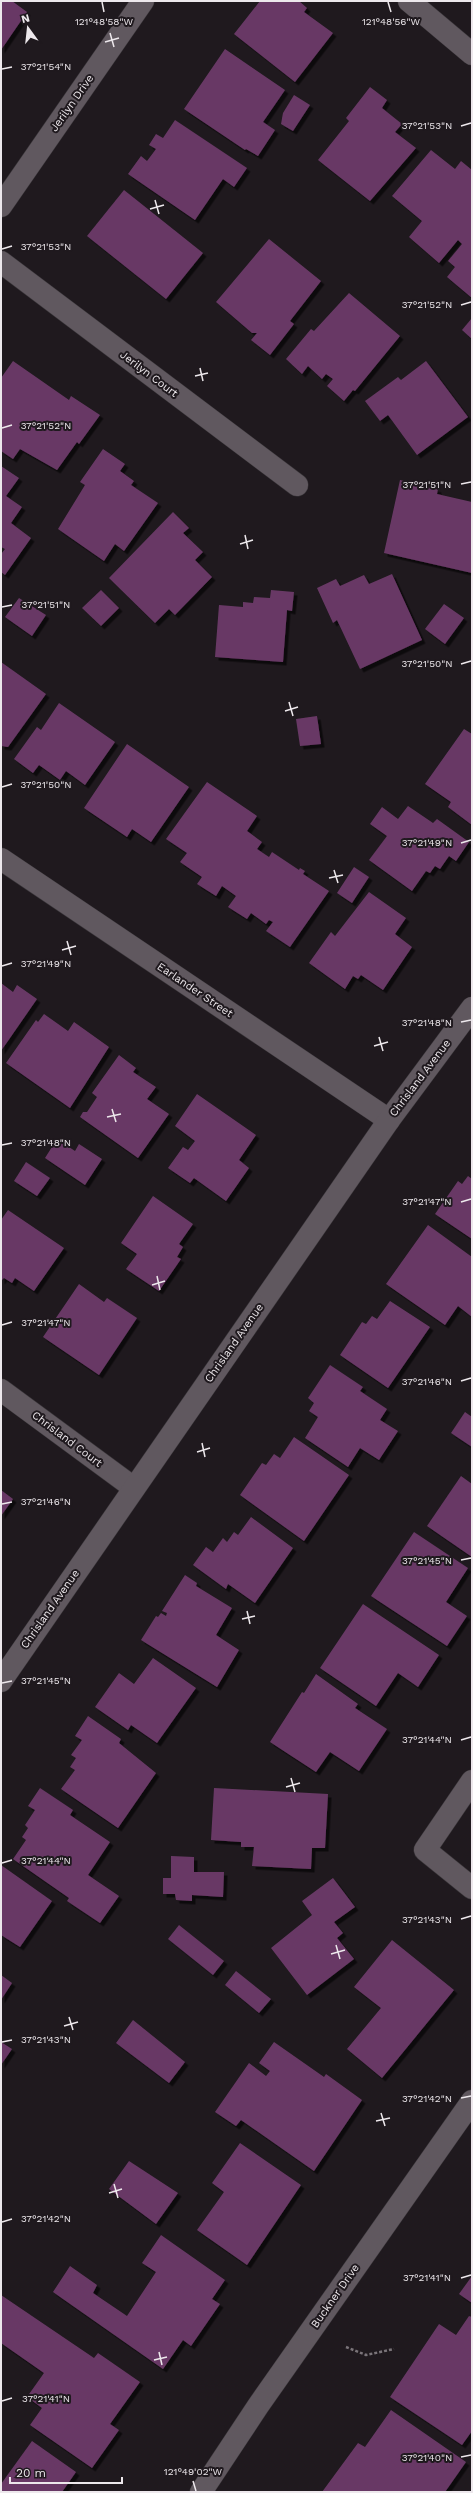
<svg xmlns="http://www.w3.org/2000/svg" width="473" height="2493" viewBox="0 0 473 2493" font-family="'Work Sans',sans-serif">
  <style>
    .building { fill: #683965; filter: url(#shadow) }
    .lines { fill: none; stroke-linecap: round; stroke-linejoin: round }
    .minor-casing { stroke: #3a363a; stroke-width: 23 }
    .path { stroke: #7a7479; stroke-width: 2.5; stroke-dasharray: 3 2; stroke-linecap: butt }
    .minor { stroke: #60585f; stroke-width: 22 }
    .ticks { fill: none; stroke: #ede8ec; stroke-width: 1.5 }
    .labels { text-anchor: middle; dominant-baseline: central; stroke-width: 4; stroke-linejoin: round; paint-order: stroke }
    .street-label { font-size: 11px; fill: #ede8ec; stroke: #1f191e }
    .ticks-label { font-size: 10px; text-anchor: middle; fill: #ede8ec; stroke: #1f191e; stroke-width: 4; stroke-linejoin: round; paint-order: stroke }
  </style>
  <defs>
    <filter id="shadow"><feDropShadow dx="3.5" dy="3.5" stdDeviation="0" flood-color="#0009"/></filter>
  </defs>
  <rect width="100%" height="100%" fill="#1f191e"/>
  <g class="building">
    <polygon points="1,1 12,1 27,12 1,50"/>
    <polygon points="260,1 299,1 307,8 304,12 333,33 295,82 234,34"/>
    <polygon points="225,49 285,90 263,122 275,130 258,156 246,149 245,150 184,109"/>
    <polygon points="370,87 387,100 382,108 402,124 395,132 416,148 370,201 318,160 349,121 346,118"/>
    <polygon points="294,95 310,105 293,131 281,124 283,113"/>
    <polygon points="175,120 247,168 234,187 223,179 195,220 128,174 141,156 147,161 156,149 149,145 156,134 163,138"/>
    <polygon points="431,150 455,169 461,161 472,170 472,298 447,277 455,267 448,261 462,244 458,240 439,263 409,237 422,221 392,196"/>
    <polygon points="124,190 203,253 166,299 87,236"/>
    <polygon points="269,239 321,281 290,321 294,324 270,355 251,340 257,333 252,333 216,302"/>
    <polygon points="349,293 400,336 355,391 353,390 344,401 327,386 333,379 326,374 322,379 308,366 302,374 286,359 311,329 314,331"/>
    <polygon points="472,318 472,339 462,330"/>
    <polygon points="13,361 69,400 71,396 100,415 79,444 77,442 57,470 20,449 13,459 1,451 1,378"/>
    <polygon points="426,361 468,417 417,455 388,415 380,421 365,401 398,377 401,380"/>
    <polygon points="103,449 125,464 120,471 134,481 131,485 158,503 124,551 115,544 104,561 58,529 85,485 80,482"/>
    <polygon points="1,466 19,478 6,496 22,507 11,523 31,538 5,575 1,572 1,554 5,549 1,547"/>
    <polygon points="400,480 438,489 437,494 472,502 472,573 384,553"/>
    <polygon points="173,512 189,528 183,533 203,552 195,560 212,577 175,615 169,609 155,623 109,578"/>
    <polygon points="392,574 422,640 360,669 337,620 333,623 317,588 336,579 340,586 364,575 369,584"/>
    <polygon points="101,590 119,608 101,626 82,608"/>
    <polygon points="271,590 294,592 292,611 287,610 283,662 215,657 219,605 243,607 243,602 253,603 254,597 270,598"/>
    <polygon points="19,598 46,615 32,636 5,617"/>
    <polygon points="444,604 464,618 445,644 425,629"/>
    <polygon points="1,662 46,694 8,747 1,746"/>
    <polygon points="59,703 115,742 85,785 66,771 60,780 39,765 33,773 14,759 37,727 41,730"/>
    <polygon points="317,716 321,744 300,746 296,719"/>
    <polygon points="464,729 472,734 472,825 448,807 451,802 425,784"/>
    <polygon points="127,744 189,787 151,842 132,829 127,837 84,808"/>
    <polygon points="207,782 257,816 247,831 262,842 257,849 269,857 272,852 299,870 300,868 305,871 303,874 329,891 290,947 266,931 273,922 269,920 266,924 251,913 247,919 228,907 236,896 222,886 216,896 197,884 202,877 180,862 187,853 166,839"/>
    <polygon points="408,806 433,823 437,819 469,842 456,861 449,856 440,869 435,866 430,873 426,871 412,891 369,860 387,836 370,824 382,807 398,819"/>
    <polygon points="354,867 369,877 352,903 337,893"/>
    <polygon points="369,892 406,918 395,934 412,947 383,990 361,975 358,979 353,976 345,989 309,963 331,932 335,936"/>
    <polygon points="1,983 13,992 17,985 37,999 1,1051"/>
    <polygon points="44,1014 68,1031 74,1022 109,1047 70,1108 6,1063 36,1020 38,1022"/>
    <polygon points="119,1055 136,1068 133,1072 156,1087 147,1099 169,1114 138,1158 80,1117 83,1112 87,1112 97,1097 92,1093"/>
    <polygon points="197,1094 256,1135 239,1160 249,1168 226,1201 194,1178 190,1183 168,1168 183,1147 188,1150 195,1141 175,1126"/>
    <polygon points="57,1139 75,1151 79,1144 102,1159 85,1185 45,1158"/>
    <polygon points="26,1162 50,1178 37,1196 14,1181"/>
    <polygon points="468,1176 472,1179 472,1239 435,1214 458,1181 462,1184"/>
    <polygon points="153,1196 193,1224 179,1244 183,1247 177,1257 181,1259 159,1291 126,1269 137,1254 121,1243"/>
    <polygon points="8,1210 64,1248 34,1291 15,1278 12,1283 4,1278 1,1281 1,1220"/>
    <polygon points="428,1225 472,1257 472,1317 458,1306 445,1325 386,1284"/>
    <polygon points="79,1284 104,1302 107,1298 137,1318 99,1375 43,1337"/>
    <polygon points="390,1301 430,1327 388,1388 340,1355 362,1322 366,1324 372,1316 377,1319"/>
    <polygon points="330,1365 363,1387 360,1391 387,1409 380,1420 398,1431 379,1460 360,1448 348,1467 305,1438 318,1417 309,1411 314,1403 308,1398"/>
    <polygon points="465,1412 472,1417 472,1447 451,1433"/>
    <polygon points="294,1437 349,1475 304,1541 240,1495 262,1463 266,1465 274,1454 280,1458"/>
    <polygon points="461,1476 472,1484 472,1557 427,1526"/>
    <polygon points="1,1490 13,1499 1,1516"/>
    <polygon points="251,1517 293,1548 255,1603 228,1584 226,1589 193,1565 206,1547 213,1552 223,1538 227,1542 234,1532 238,1535"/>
    <polygon points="414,1532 468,1568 446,1602 467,1616 447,1646 371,1596"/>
    <polygon points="185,1575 197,1583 196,1586 232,1608 216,1635 239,1650 217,1687 141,1640 156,1616 158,1617 161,1613 166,1616 167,1613 162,1611"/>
    <polygon points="363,1604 439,1655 418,1687 398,1673 376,1706 320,1668"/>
    <polygon points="153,1658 196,1688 157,1743 131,1725 128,1730 95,1707 119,1673 134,1684"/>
    <polygon points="316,1674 358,1704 355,1708 387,1729 359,1771 330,1752 316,1772 270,1742 302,1692 304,1693"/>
    <polygon points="88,1716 121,1739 119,1743 156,1773 118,1828 61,1789 75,1770 70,1767 76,1758 71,1755 82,1740 75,1736"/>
    <polygon points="40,1788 73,1810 70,1815 110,1842 88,1875 119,1896 100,1923 67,1901 69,1898 13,1859 26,1840 22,1837 28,1828 25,1825 35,1810 28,1806"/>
    <polygon points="214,1788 328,1794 325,1848 312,1848 311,1869 252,1866 254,1847 241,1847 241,1842 211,1840"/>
    <polygon points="171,1856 194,1857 194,1872 224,1872 223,1897 192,1895 192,1901 176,1900 175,1894 163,1894 163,1878 171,1878"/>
    <polygon points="1,1865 52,1901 20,1947 1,1935"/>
    <polygon points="333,1878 355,1907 334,1922 343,1933 337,1938 354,1959 307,1995 271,1948 312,1915 302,1901"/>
    <polygon points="179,1925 224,1961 213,1975 168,1939"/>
    <polygon points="392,1940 454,1990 382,2078 347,2049 381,2008 354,1987"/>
    <polygon points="236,1971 271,1999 259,2013 225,1985"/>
    <polygon points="1,1975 12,1983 1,2000"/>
    <polygon points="133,2020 185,2062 169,2083 116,2043"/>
    <polygon points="1,2042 12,2049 1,2065"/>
    <polygon points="274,2042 324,2077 326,2074 362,2100 314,2171 241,2120 236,2126 215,2112 249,2063 266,2076 270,2071 259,2063"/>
    <polygon points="240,2143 301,2185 247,2265 197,2230 224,2192 212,2183"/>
    <polygon points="129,2161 178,2193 156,2224 109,2189"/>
    <polygon points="161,2235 225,2280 212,2299 220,2304 191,2346 183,2340 163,2369 53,2292 70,2266 97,2285 93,2293 127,2316 156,2272 142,2263"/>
    <polygon points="472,2276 472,2303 459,2294"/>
    <polygon points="1,2295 94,2358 98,2353 140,2382 110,2424 119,2430 92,2468 30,2425 42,2408 27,2397 44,2373 1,2343"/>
    <polygon points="469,2316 472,2317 472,2431 462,2445 390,2397 439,2324 456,2335"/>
    <polygon points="391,2410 466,2462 445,2492 322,2492 358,2443 365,2447"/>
    <polygon points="32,2441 76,2472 62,2492 1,2492 1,2484"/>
  </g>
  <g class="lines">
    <g class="minor-casing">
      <g id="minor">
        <polyline points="409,1 472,54"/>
        <polyline points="1,206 143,1"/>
        <polyline points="1,262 297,485"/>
        <polyline points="1,859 389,1120"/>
        <polyline points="1,1390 134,1488"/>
        <polyline points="1,1681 389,1120 472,1008"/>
        <polyline points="472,1781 425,1850 472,1888"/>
        <polyline points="201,2492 258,2406 472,2101"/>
      </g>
    </g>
    <polyline class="path" points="346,2347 366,2355 394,2349"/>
    <use href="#minor" class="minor"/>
  </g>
  <path class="ticks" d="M102,2L104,12M388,2L391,12M110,33L114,47M105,42L119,38M2,69L12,67M461,126L471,123M155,200L159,214M150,209L164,205M2,249L12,246M461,305L471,302M200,368L203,381M195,376L208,373M2,428L12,425M461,484L471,482M245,535L248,549M240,544L253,540M2,607L12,605M461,664L471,661M289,702L293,716M285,711L298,707M2,787L12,784M461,843L471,840M334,870L338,883M329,878L343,875M67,941L71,955M62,950L76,946M2,966L12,963M461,1022L471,1020M379,1037L383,1051M374,1046L388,1042M112,1109L116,1122M107,1117L121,1114M2,1145L12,1143M461,1202L471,1199M157,1276L160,1290M152,1285L165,1281M2,1325L12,1322M461,1381L471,1378M202,1443L205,1457M197,1452L210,1448M2,1504L12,1502M461,1560L471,1558M247,1611L250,1624M242,1619L255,1616M2,1683L12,1681M461,1740L471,1737M291,1778L295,1792M286,1787L300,1783M2,1863L12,1860M461,1919L471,1916M336,1945L340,1959M331,1954L345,1950M69,2017L73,2030M64,2026L78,2022M2,2042L12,2040M461,2098L471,2096M381,2113L385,2126M376,2121L390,2118M114,2184L118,2198M109,2193L122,2189M2,2222L12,2219M461,2278L471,2275M159,2352L162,2365M154,2360L167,2357M2,2401L12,2398M461,2457L471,2455M193,2481L196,2491"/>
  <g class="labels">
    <g class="street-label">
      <text transform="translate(72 103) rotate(-55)">Jerilyn Drive</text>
      <text transform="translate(149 374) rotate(37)">Jerilyn Court</text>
      <text transform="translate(195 990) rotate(34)">Earlander Street</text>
      <text transform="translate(420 1078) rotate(-53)">Chrisland Avenue</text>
      <text transform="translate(234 1343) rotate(-55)">Chrisland Avenue</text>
      <text transform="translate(67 1439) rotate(37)">Chrisland Court</text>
      <text transform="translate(50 1609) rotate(-55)">Chrisland Avenue</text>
      <text transform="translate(335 2296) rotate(-55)">Buckner Drive</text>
    </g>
  </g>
  <g class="ticks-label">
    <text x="104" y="25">121°48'58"W</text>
    <text x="391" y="25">121°48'56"W</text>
    <text x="46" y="70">37°21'54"N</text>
    <text x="427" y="129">37°21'53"N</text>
    <text x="46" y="250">37°21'53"N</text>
    <text x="427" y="308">37°21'52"N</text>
    <text x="46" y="429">37°21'52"N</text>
    <text x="427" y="488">37°21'51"N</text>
    <text x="46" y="608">37°21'51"N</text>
    <text x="427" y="667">37°21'50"N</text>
    <text x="46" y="788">37°21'50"N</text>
    <text x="427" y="846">37°21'49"N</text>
    <text x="46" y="967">37°21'49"N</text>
    <text x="427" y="1026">37°21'48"N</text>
    <text x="46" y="1146">37°21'48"N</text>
    <text x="427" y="1205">37°21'47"N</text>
    <text x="46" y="1326">37°21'47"N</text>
    <text x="427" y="1385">37°21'46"N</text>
    <text x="46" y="1505">37°21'46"N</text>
    <text x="427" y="1564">37°21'45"N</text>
    <text x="46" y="1684">37°21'45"N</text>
    <text x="427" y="1743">37°21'44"N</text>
    <text x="46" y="1864">37°21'44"N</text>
    <text x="427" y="1923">37°21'43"N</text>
    <text x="46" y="2043">37°21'43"N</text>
    <text x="427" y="2102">37°21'42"N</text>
    <text x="46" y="2222">37°21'42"N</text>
    <text x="427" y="2281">37°21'41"N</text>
    <text x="46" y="2402">37°21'41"N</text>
    <text x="427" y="2461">37°21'40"N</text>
    <text x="193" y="2475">121°49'02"W</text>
  </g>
  <rect width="473" height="2493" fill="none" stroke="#ede8ec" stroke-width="4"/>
  <g transform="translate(28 28) rotate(345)" stroke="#1f191e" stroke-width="3" paint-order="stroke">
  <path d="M0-3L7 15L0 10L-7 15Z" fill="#ede8ec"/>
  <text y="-6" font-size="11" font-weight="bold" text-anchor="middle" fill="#ede8ec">N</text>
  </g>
  <path d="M10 2477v6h112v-6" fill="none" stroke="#ede8ec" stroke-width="2"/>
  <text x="16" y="2477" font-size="12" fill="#ede8ec" stroke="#1f191e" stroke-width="3" paint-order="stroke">20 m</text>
</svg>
